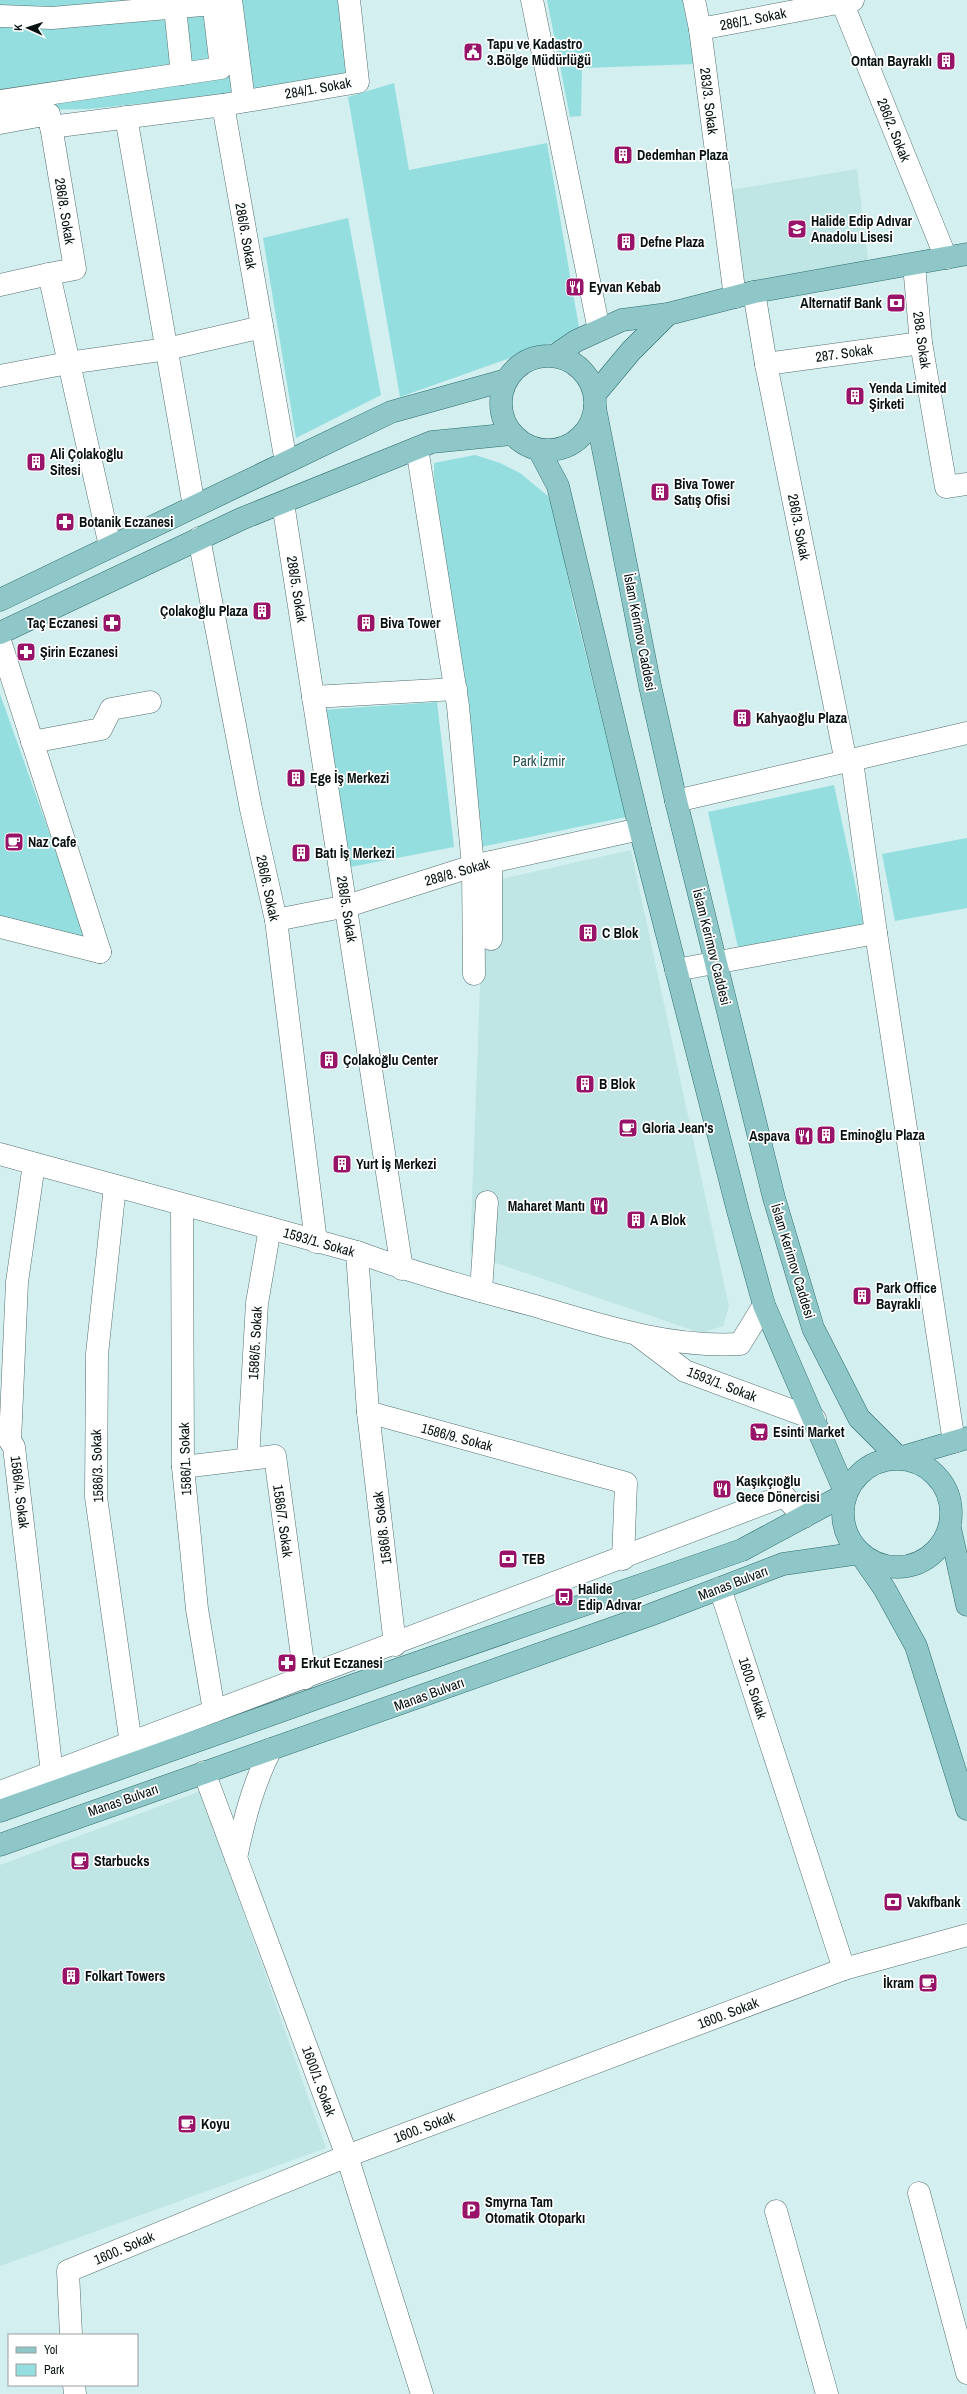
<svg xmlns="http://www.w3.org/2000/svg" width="967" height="2394" viewBox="0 0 967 2394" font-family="'Archivo Narrow',sans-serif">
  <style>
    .built { fill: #bfe5e5 }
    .green { fill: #94dedf }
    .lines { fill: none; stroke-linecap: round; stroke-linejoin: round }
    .minor-casing { stroke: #566f6f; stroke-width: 23 }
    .major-casing { stroke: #2f6e6f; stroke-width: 23 }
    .minor { stroke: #fff; stroke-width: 22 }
    .major { stroke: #8fc6c7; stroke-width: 22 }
    .labels { text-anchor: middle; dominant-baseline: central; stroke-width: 3.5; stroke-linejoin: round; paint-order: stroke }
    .street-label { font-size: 14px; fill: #071111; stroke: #fff }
    .poi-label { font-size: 14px; font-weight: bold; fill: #071111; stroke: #fff; text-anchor: start }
    .park-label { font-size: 14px; fill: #224d4e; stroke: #fff }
  </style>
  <rect width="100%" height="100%" fill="#d3efef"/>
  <g class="built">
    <polygon points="857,169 869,268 737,287 724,191"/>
    <polygon points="631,850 729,1307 723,1326 701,1333 470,1254 484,883"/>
    <polygon points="201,1791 326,2148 0,2266 0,1865"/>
  </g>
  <g class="green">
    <polygon points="0,0 348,0 355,71 213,96 89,109 35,110 0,114"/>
    <polygon points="547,0 686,0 698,64 582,68 581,116 570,117"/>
    <polygon points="394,83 409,170 547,143 580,333 400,397 348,97"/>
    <polygon points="348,218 381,395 296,438 263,238"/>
    <polygon points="475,455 500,463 520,473 548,496 556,519 573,603 626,817 476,848 461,675 434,478 434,463"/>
    <polygon points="0,694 87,939 0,917"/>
    <polygon points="437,702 454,847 345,868 321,710"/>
    <polygon points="834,785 864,925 739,952 708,812"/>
    <polygon points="967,838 967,908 895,921 882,854"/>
  </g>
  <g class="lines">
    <g class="minor-casing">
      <g id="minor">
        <polyline points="170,0 175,8 182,74"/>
        <polyline points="231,0 244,101"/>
        <polyline points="532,0 599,330"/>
        <polyline points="694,0 700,29 735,297"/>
        <polyline points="842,2 946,258"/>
        <polyline points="0,16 52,18 213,4"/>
        <polyline points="700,29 853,0"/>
        <polyline points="0,101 221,68 213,0"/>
        <polyline points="223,105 358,82 349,0"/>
        <polyline points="126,117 194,506"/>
        <polyline points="0,123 49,114 75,269 49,274"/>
        <polyline points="51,127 223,105 286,462"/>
        <polyline points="914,265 921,343 946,487 967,484"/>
        <polyline points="0,285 49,274 110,546"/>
        <polyline points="754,292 766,364 846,762"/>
        <polyline points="766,364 921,343"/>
        <polyline points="0,376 68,363 167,349 262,327"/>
        <polyline points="417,448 458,706 473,866 474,974"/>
        <polyline points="283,503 402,1269"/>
        <polyline points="199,538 251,809 276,920 316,1242"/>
        <polyline points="0,641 100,952"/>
        <polyline points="313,697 456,689"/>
        <polyline points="32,742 101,729 111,709 150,702"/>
        <polyline points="852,761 876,933 954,1442"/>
        <polyline points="676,801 967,733"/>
        <polyline points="491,862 491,939"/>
        <polyline points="276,920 347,906 473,866 640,829"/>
        <polyline points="0,927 100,952"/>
        <polyline points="676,970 876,933"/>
        <path d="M0,1154L357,1252C414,1273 473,1289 532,1305C600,1325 668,1348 740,1344L764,1305"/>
        <polyline points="34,1164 17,1282 10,1441 14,1447 52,1773"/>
        <polyline points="115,1186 97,1354 96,1497 131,1744"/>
        <polyline points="182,1206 183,1467 197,1609 214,1711"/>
        <polyline points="357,1252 368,1412 626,1483 623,1559"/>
        <polyline points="481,1291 487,1202"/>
        <polyline points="640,1337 685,1371 815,1419"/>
        <polyline points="368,1412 395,1645"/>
        <polyline points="248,1459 257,1303 270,1228"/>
        <polyline points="183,1467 275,1456 305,1678"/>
        <polyline points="720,1588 844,1969"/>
        <polyline points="204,1772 347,2156 422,2394"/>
        <polyline points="0,1792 784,1496 804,1517"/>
        <path d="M236,1858C244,1820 253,1784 271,1749"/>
        <polyline points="919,2193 967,2373"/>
        <polyline points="776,2211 827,2394"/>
        <polyline points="71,2335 68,2271 347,2156 844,1969 967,1935"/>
        <polyline points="74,2385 75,2394"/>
      </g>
    </g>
    <g class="major-casing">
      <g id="major">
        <circle cx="548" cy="403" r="47"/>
        <polyline points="554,356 576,341 622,320 668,314 754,292 967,254"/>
        <polyline points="595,394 631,351 668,314"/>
        <polyline points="595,408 650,686 676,801 774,1198 813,1328 859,1418 899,1458"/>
        <polyline points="539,450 558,486 640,829 738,1211 764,1305 846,1494"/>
        <polyline points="0,600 391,412 506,380"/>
        <polyline points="0,633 241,519 432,442 512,434"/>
        <polyline points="899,1458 967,1438"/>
        <circle cx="897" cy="1513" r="54"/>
        <polyline points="950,1528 967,1605"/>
        <polyline points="861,1555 884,1588 916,1646 967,1809"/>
        <polyline points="0,1811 396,1670 742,1550 846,1494"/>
        <polyline points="0,1845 650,1615 783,1564 860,1553"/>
      </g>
    </g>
    <use href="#minor" class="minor"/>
    <use href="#major" class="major"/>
  </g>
  <defs>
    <g id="civic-square" transform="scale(1)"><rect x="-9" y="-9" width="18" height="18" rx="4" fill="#981469" stroke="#fff"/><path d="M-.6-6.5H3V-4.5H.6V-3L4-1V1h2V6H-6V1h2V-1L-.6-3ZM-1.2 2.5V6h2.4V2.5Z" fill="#fff"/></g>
    <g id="building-square" transform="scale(1)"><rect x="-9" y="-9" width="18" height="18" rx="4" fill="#981469" stroke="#fff"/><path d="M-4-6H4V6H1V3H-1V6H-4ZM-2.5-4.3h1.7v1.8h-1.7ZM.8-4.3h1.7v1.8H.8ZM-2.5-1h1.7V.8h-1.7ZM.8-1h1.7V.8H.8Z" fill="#fff"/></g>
    <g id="school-square" transform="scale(1)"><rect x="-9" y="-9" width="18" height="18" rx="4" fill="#981469" stroke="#fff"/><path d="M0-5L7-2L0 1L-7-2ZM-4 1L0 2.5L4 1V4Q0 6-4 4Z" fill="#fff"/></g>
    <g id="restaurant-square" transform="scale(1)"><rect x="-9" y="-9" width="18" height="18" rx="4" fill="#981469" stroke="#fff"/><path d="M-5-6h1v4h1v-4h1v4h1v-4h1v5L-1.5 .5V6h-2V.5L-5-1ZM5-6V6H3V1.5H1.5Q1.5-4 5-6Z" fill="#fff"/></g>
    <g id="bank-square" transform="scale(1)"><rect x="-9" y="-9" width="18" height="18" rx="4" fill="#981469" stroke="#fff"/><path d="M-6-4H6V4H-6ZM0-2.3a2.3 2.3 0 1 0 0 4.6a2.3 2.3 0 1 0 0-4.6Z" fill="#fff"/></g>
    <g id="pharmacy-square" transform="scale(1)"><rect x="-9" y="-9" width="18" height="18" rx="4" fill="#981469" stroke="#fff"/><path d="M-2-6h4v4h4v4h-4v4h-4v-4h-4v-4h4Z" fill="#fff"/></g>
    <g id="cafe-square" transform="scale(1)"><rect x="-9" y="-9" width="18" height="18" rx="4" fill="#981469" stroke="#fff"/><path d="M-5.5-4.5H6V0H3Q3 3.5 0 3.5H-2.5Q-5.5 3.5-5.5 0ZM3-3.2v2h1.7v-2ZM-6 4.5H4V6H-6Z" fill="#fff"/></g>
    <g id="supermarket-square" transform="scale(1)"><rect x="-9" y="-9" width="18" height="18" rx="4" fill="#981469" stroke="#fff"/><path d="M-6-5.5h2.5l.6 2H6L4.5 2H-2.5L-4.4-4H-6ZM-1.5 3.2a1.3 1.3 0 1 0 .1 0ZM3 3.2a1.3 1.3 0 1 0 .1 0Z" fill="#fff"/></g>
    <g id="bus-square" transform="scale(1)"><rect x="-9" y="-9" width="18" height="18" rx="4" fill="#981469" stroke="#fff"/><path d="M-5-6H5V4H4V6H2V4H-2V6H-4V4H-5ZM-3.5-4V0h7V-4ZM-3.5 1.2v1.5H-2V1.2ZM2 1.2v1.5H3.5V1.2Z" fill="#fff"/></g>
    <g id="parking-square" transform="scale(1)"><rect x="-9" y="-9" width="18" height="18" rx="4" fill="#981469" stroke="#fff"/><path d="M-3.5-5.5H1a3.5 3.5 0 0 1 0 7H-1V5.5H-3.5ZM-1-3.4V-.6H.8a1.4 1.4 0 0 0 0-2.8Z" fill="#fff"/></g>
  </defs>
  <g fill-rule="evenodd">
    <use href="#civic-square" x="473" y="52"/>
    <use href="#building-square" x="946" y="61"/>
    <use href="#building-square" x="623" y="155"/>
    <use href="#school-square" x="797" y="229"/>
    <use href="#building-square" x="626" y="242"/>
    <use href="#restaurant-square" x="575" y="287"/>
    <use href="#bank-square" x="896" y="303"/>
    <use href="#building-square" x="855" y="396"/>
    <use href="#building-square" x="36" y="462"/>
    <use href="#building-square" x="660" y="492"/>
    <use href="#pharmacy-square" x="65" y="522"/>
    <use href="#building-square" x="262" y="611"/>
    <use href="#pharmacy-square" x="112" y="623"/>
    <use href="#building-square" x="366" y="623"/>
    <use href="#pharmacy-square" x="26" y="652"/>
    <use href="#building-square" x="742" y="718"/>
    <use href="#building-square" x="296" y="778"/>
    <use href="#cafe-square" x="14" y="842"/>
    <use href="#building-square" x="301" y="853"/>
    <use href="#building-square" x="588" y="933"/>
    <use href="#building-square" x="329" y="1060"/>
    <use href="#building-square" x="585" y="1084"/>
    <use href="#cafe-square" x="628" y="1128"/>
    <use href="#building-square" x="826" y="1135"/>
    <use href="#restaurant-square" x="804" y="1136"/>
    <use href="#building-square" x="342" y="1164"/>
    <use href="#restaurant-square" x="599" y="1206"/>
    <use href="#building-square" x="636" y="1220"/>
    <use href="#building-square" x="862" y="1296"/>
    <use href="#supermarket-square" x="759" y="1432"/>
    <use href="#restaurant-square" x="722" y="1489"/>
    <use href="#bank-square" x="508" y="1559"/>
    <use href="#bus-square" x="564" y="1597"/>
    <use href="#pharmacy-square" x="287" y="1663"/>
    <use href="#cafe-square" x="80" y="1861"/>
    <use href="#bank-square" x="893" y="1902"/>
    <use href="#building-square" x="71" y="1976"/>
    <use href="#cafe-square" x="928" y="1983"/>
    <use href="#cafe-square" x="187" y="2124"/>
    <use href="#parking-square" x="471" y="2210"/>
  </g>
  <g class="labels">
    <g class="street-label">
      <text transform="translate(753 19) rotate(-11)">286/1. Sokak</text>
      <text transform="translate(318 88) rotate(-10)">284/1. Sokak</text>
      <text transform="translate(709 101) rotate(83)">283/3. Sokak</text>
      <text transform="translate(894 130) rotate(68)">286/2. Sokak</text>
      <text transform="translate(65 211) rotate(81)">286/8. Sokak</text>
      <text transform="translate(246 236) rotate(80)">286/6. Sokak</text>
      <text transform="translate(922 340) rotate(82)">288. Sokak</text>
      <text transform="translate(844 353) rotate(-8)">287. Sokak</text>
      <text transform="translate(799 527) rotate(79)">286/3. Sokak</text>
      <text transform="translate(297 589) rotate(81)">288/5. Sokak</text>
      <text transform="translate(640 632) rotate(79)">İslam Kerimov Caddesi</text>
      <text transform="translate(457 872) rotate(-16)">288/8. Sokak</text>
      <text transform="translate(268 888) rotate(78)">286/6. Sokak</text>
      <text transform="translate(347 909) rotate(81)">288/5. Sokak</text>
      <text transform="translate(712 947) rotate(76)">İslam Kerimov Caddesi</text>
      <text transform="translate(319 1242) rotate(16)">1593/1. Sokak</text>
      <text transform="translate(793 1261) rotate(73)">İslam Kerimov Caddesi</text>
      <text transform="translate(255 1343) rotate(-87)">1586/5. Sokak</text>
      <text transform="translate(722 1384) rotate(21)">1593/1. Sokak</text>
      <text transform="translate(457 1437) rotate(15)">1586/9. Sokak</text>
      <text transform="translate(185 1459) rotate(-92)">1586/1. Sokak</text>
      <text transform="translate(97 1466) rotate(-92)">1586/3. Sokak</text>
      <text transform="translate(20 1492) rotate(83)">1586/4. Sokak</text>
      <text transform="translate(283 1521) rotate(82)">1586/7. Sokak</text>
      <text transform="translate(382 1528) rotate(-97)">1586/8. Sokak</text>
      <text transform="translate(733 1583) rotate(-21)">Manas Bulvarı</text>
      <text transform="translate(753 1688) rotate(72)">1600. Sokak</text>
      <text transform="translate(429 1694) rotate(-20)">Manas Bulvarı</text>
      <text transform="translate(123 1800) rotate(-19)">Manas Bulvarı</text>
      <text transform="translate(728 2013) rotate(-21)">1600. Sokak</text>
      <text transform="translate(319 2081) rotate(70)">1600/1. Sokak</text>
      <text transform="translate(424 2127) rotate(-21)">1600. Sokak</text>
      <text transform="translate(124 2248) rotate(-23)">1600. Sokak</text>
    </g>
    <g class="poi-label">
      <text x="487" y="44">Tapu ve Kadastro<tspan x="487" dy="16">3.Bölge Müdürlüğü</tspan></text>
      <text x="932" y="61" text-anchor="end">Ontan Bayraklı</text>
      <text x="637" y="155">Dedemhan Plaza</text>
      <text x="811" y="221">Halide Edip Adıvar<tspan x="811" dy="16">Anadolu Lisesi</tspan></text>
      <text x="640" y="242">Defne Plaza</text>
      <text x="589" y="287">Eyvan Kebab</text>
      <text x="882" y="303" text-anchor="end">Alternatif Bank</text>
      <text x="869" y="388">Yenda Limited<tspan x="869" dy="16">Şirketi</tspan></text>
      <text x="50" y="454">Ali Çolakoğlu<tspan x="50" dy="16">Sitesi</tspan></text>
      <text x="674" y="484">Biva Tower<tspan x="674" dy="16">Satış Ofisi</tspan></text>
      <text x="79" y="522">Botanik Eczanesi</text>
      <text x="248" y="611" text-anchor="end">Çolakoğlu Plaza</text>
      <text x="98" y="623" text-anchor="end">Taç Eczanesi</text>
      <text x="380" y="623">Biva Tower</text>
      <text x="40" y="652">Şirin Eczanesi</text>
      <text x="756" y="718">Kahyaoğlu Plaza</text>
      <text x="310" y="778">Ege İş Merkezi</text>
      <text x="28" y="842">Naz Cafe</text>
      <text x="315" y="853">Batı İş Merkezi</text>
      <text x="602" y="933">C Blok</text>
      <text x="343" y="1060">Çolakoğlu Center</text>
      <text x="599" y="1084">B Blok</text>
      <text x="642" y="1128">Gloria Jean's</text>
      <text x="840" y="1135">Eminoğlu Plaza</text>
      <text x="790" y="1136" text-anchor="end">Aspava</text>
      <text x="356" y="1164">Yurt İş Merkezi</text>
      <text x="585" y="1206" text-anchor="end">Maharet Mantı</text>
      <text x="650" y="1220">A Blok</text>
      <text x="876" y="1288">Park Office<tspan x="876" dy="16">Bayraklı</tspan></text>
      <text x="773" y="1432">Esinti Market</text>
      <text x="736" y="1481">Kaşıkçıoğlu<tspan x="736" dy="16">Gece Dönercisi</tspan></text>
      <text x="522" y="1559">TEB</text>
      <text x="578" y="1589">Halide<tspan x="578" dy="16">Edip Adıvar</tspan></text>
      <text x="301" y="1663">Erkut Eczanesi</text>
      <text x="94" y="1861">Starbucks</text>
      <text x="907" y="1902">Vakıfbank</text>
      <text x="85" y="1976">Folkart Towers</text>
      <text x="914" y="1983" text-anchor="end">İkram</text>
      <text x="201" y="2124">Koyu</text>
      <text x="485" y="2202">Smyrna Tam<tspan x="485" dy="16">Otomatik Otoparkı</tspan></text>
    </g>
    <g class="park-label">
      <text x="539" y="761">Park İzmir</text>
    </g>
  </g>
  <rect x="8" y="2334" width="130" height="52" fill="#ffffff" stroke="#9ca0a0"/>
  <rect x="16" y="2347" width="20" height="6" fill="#8fc6c7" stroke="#9ca0a0"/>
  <text x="44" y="2354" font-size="12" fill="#071111">Yol</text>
  <rect x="16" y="2364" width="20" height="12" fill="#94dedf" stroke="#9ca0a0"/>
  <text x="44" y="2374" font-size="12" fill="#071111">Park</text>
  <g transform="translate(28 28) rotate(273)" stroke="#ffffff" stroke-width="3" paint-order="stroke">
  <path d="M0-3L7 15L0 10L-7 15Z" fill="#071111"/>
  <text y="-6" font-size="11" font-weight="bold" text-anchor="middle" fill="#071111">K</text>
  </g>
</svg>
